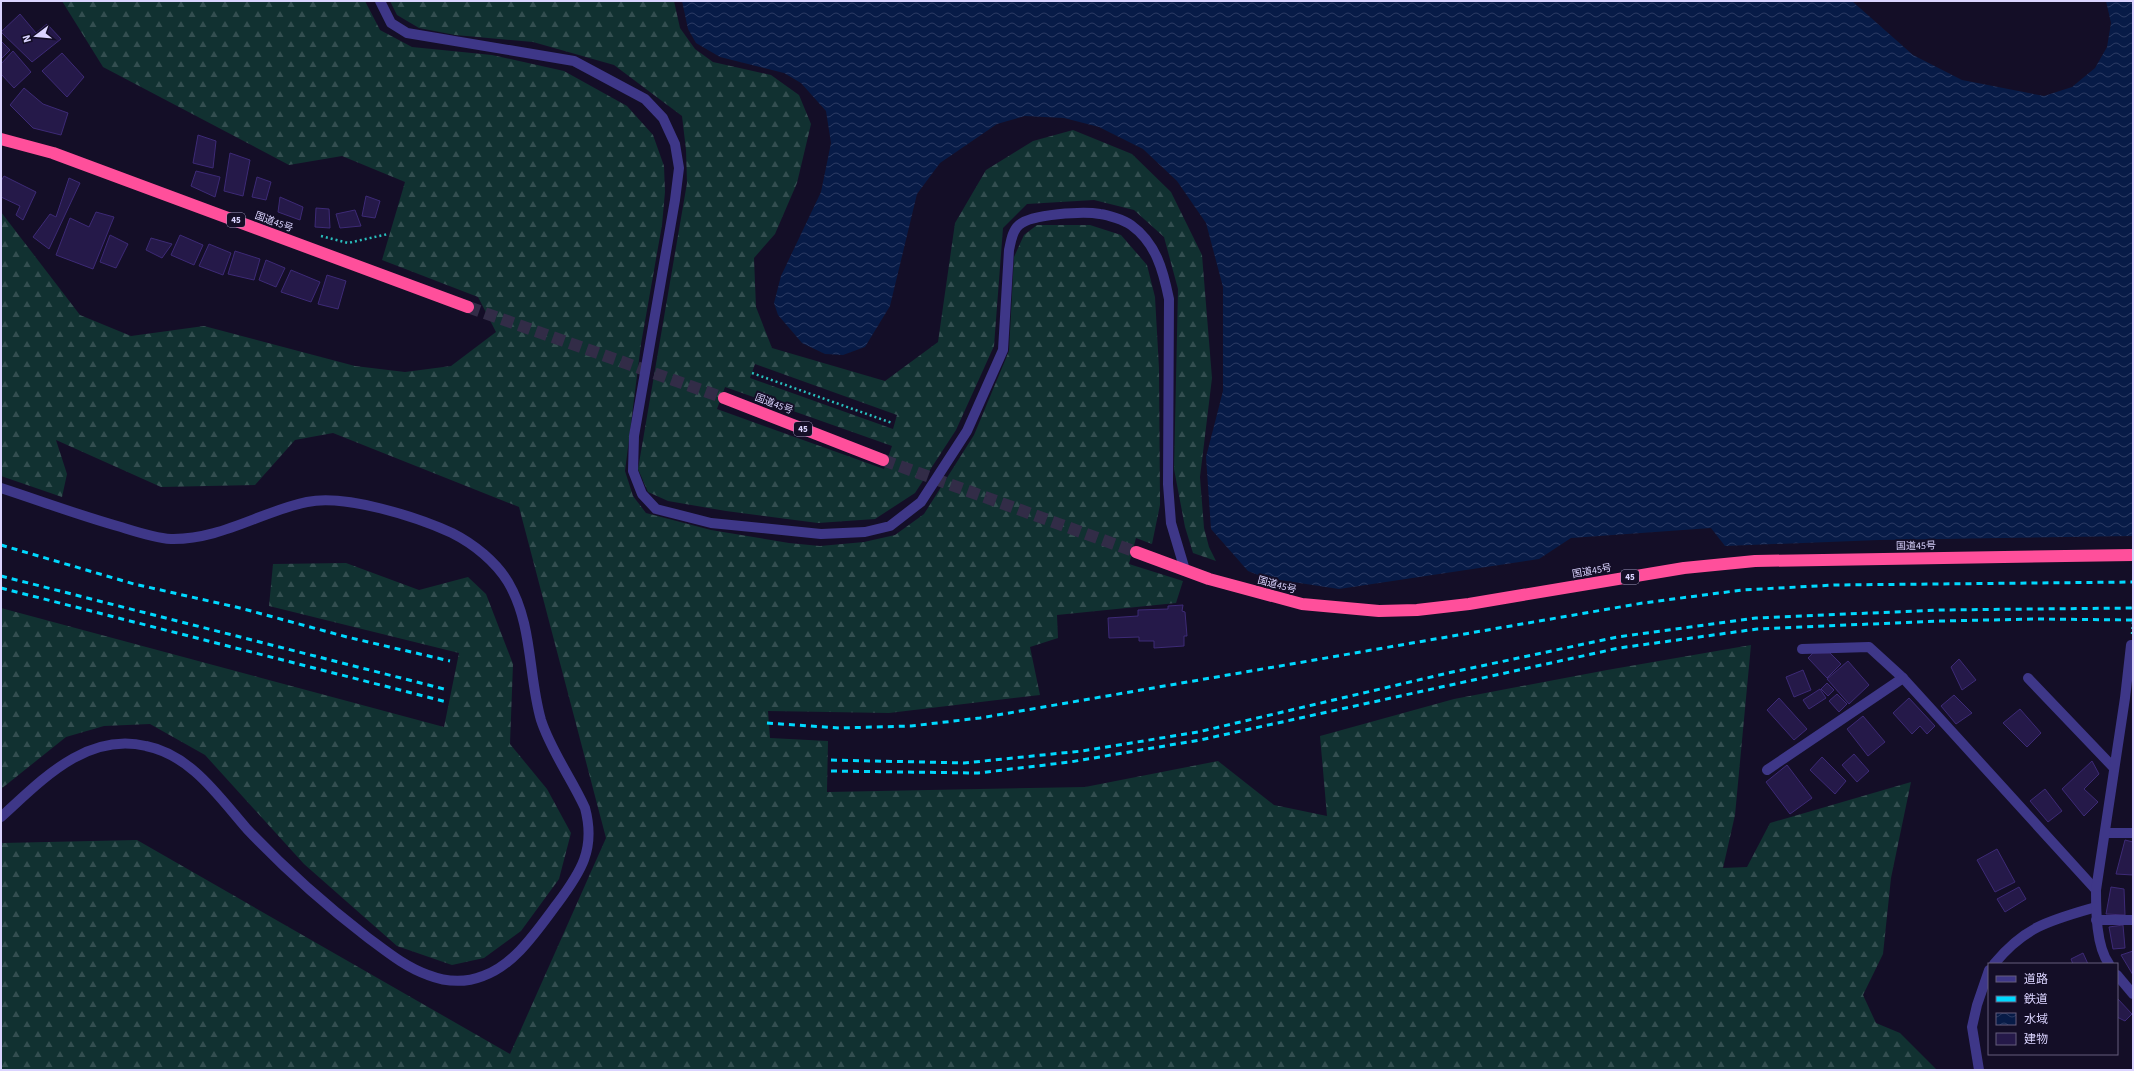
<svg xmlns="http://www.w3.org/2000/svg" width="2134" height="1071" viewBox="0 0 2134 1071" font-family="'Source Sans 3','Noto Sans JP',sans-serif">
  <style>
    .forest { fill: url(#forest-firs); fill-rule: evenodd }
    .water { fill: url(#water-waves) }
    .building { fill: #251949; stroke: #3d2a76 }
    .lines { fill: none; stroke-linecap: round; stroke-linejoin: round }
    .highway-tunnel { stroke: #322c47; stroke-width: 12; stroke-dasharray: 12 6; stroke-linecap: butt }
    .path { stroke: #29bebc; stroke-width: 2.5; stroke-dasharray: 2 3; stroke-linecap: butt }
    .minor { stroke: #3e3788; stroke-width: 10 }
    .highway { stroke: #ff4f9b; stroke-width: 12 }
    .rail { stroke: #00d9ff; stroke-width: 3; stroke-dasharray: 6 5; stroke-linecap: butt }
    .labels { text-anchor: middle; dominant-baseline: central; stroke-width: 4; stroke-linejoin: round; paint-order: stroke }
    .shield { fill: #140e27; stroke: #9f99be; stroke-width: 1 }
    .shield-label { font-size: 9px; font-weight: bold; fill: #dbd4ff }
    .street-label { font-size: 10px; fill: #dbd4ff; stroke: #140e27 }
  </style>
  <defs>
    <pattern id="forest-firs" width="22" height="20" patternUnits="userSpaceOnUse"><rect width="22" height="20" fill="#113131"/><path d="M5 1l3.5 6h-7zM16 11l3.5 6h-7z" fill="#334e50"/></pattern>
    <pattern id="water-waves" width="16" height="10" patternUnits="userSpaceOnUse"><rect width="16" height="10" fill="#071b47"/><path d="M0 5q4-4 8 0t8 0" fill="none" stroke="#2b3b63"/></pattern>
  </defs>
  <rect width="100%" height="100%" fill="#140e27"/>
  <g class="forest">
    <polygon points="62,1 365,1 380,30 412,47 492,55 564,71 627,106 653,135 664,166 665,192 662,225 641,344 625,471 633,496 646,513 711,530 789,543 820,546 864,542 895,535 924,514 974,435 1009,351 1014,257 1024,235 1037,225 1090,225 1121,235 1147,265 1155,297 1159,368 1160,505 1152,544 1136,538 1129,564 1183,581 1176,603 1057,615 1058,638 1030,647 1040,695 889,713 768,711 770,738 828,741 827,792 1085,787 1218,761 1274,805 1327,816 1320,736 1454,699 1607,670 1751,645 1735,815 1723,868 1747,867 1770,823 1911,782 1891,878 1883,954 1863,995 1876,1023 1900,1033 1937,1070 1,1070 1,843 137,840 510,1054 606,838 519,507 333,433 295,440 255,485 161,487 56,440 67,474 62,497 1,476 1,212 80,315 131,336 204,326 355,366 405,372 451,366 496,332 478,297 382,260 405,182 342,156 289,165 103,67"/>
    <path d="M390,1H674L680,28L695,49L713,62L771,75L799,95L811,124L797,183L775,234L754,258L756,307L772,348L885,381L938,342L955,223L986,170L1033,141L1073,130L1132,154L1171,192L1202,255L1212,378L1200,477L1204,528L1209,547L1216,561L1193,553L1185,527L1174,469L1178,289L1164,237L1134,210L1094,200L1027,204L1003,228L994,346L956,430L915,493L875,519L818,523L726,511L668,501L648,492L638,469L687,183L686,150L682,116L614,65L533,42L455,35L419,28L397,15ZM755,364L897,415L893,429L750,378ZM725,387L892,446L884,469L717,409Z"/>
    <polygon points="346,563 419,590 468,577 486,594 513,664 510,744 547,789 571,833 559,879 521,931 484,958 452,965 397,946 304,864 205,755 150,724 104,726 66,737 1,789 1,608 444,727 459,653 269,606 273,564"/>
  </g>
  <polygon class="water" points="682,1 1852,1 1913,55 1962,80 2044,96 2072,87 2095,68 2107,47 2111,23 2106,1 2133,1 2133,536 1879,540 1725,546 1711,528 1571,538 1539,559 1339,589 1266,578 1248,571 1211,529 1206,457 1223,391 1223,287 1206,223 1177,181 1143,149 1099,127 1064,118 1025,116 997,124 940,163 917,194 890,306 865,347 843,355 825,354 802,343 778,315 774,303 781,276 821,192 831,143 826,111 801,83 784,73 720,57 696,43 688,29"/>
  <g class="building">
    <polygon points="20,14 36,33 47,24 61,39 32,62 1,32"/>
    <polygon points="1,41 10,50 1,59"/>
    <polygon points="13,51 31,72 14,88 1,74 1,64"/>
    <polygon points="62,53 84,77 67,97 42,71"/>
    <polygon points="24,88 43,104 68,113 61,135 33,128 10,105"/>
    <polygon points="198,135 216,141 213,168 193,163"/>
    <polygon points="230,153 250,160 243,196 224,191"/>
    <polygon points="196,171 220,177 215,197 191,186"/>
    <polygon points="4,176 36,192 23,220 16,215 20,206 1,197 1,181"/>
    <polygon points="257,177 271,182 266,200 252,197"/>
    <polygon points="69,178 80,183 49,249 33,237 50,214 56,217"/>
    <polygon points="366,196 380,201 375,218 362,216"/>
    <polygon points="280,197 303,207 300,220 278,212"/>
    <polygon points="316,208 329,209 330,228 315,227"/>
    <polygon points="355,210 361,226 340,228 336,214"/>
    <polygon points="96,212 114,217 93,269 56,255 70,218 89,227"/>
    <polygon points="110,235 128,244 116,268 100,262"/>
    <polygon points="180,235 203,245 194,265 171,255"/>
    <polygon points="151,238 172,244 162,258 146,250"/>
    <polygon points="209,244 231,253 223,275 199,266"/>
    <polygon points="235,251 260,259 254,280 228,274"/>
    <polygon points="266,260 285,268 276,287 259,280"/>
    <polygon points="291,270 320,282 311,302 281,292"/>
    <polygon points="327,275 346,281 338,309 318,304"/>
    <polygon points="1183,605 1182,611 1185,612 1187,636 1184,636 1184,646 1154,648 1154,641 1139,641 1139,637 1109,638 1108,618 1138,616 1138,610 1168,609 1168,606"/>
    <polygon points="1813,653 1830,653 1841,664 1827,678 1808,658"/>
    <polygon points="1959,659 1976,680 1962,690 1951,667"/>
    <polygon points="1848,661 1869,685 1849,704 1827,679"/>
    <polygon points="1803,670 1811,690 1794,697 1786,677"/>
    <polygon points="1827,683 1834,690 1828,696 1821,689"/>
    <polygon points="1820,689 1826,698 1809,709 1803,700"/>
    <polygon points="1837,694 1847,704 1839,712 1829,701"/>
    <polygon points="1954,695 1972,713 1956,724 1941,706"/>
    <polygon points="1779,698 1807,729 1794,740 1767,710"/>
    <polygon points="1909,698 1935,726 1927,734 1920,726 1912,734 1893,713"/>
    <polygon points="2020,709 2041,733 2027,747 2003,723"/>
    <polygon points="1863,716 1885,742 1868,756 1847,729"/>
    <polygon points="1854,754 1869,771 1857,782 1842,765"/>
    <polygon points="1822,757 1846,781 1835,794 1810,770"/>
    <polygon points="2092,761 2099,774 2084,789 2098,802 2084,816 2062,789"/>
    <polygon points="1787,765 1812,798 1790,814 1766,782"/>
    <polygon points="2045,789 2062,811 2048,822 2030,801"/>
    <polygon points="2125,840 2133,842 2133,875 2116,874"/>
    <polygon points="1997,849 2015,882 1995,892 1977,860"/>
    <polygon points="2019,887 2026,899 2005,912 1997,899"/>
    <polygon points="2111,887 2124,889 2125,915 2106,914"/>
    <polygon points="2123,925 2125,948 2113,949 2109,927"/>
    <polygon points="2133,951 2133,975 2121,955"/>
    <polygon points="2083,953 2088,964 2073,964 2071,959"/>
    <polygon points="2117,998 2132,1014 2125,1021 2117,1017"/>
  </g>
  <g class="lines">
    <g class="highway-tunnel">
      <polyline points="468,307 724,398"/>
      <polyline points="883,460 1136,552"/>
    </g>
    <g class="path">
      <polyline points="321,236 348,243 388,234"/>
      <polyline points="752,373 892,423"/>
      <polyline points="2133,607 2133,612"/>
      <polyline points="2132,634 2133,622"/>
    </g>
    <g class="minor">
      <path d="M380,1L391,23L407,33L574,61L645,99L663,118L675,144L679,168L675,200L634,436L633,471L642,494L656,509L711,523L821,534L865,532L890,526L921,502L967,431L1003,350L1009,250C1011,241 1012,231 1019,225C1031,214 1084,211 1100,214C1108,215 1124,220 1131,225C1156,243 1163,270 1169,299L1168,484L1171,523L1185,570"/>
      <path d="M1,488C41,501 81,516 121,527C137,532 155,538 171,539C220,540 260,512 307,502C346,494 417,517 452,533C474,544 496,562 508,582C533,624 528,675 541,720C551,751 572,779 585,808C596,849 581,872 557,904C538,929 515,965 483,976C465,983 446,982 428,975C405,967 386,951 367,937C324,904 284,868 247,829C219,797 191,755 146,746C86,732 42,780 1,817"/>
      <polyline points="1802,649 1869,647 1903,678"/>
      <polyline points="2028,678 2114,768"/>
      <polyline points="1767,770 1903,678 2096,890"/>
      <polyline points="2105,833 2133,833"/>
      <polyline points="2096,920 2133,920"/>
      <path d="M1994,964C2025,926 2051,920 2096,907"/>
      <path d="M2109,964C2096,946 2096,911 2096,890L2125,698L2131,645"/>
      <polyline points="2117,975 2133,994"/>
      <polyline points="1979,1070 1972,1027 1977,1005 1989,970"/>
    </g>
    <g class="highway">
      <polyline points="1,139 53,153 468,307"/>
      <polyline points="724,398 883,460"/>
      <polyline points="1136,552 1209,579 1302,604 1379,611 1417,610 1469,604 1684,568 1755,561 2133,555"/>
    </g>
    <g class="rail">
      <polyline points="1,545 134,584 240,608 347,637 450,661"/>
      <polyline points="1,576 448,690"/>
      <polyline points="1,588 447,702"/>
      <polyline points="767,723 839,728 911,726 980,718 1643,603 1742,590 1835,585 2133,582"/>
      <polyline points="831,760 964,763 1082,751 1198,732 1448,673 1617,637 1756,618 1939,610 2133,608"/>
      <polyline points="831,771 978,773 1070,762 1200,740 1619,648 1757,629 1939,621 2037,619 2133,620"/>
    </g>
  </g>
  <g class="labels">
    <g class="shield">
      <rect x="227" y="213" width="18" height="14" rx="3"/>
      <rect x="794" y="422" width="18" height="14" rx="3"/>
      <rect x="1621" y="570" width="18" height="14" rx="3"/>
    </g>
    <g class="shield-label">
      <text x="236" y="220">45</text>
      <text x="803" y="429">45</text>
      <text x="1630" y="577">45</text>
    </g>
    <g class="street-label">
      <text transform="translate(274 222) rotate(20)">国道45号</text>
      <text transform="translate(774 404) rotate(21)">国道45号</text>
      <text transform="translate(1916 546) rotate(-1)">国道45号</text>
      <text transform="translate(1592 571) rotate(-10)">国道45号</text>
      <text transform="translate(1277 585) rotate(15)">国道45号</text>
    </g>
  </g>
  <rect width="2134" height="1071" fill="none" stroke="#dbd4ff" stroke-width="4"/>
  <rect x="1988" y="963" width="130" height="92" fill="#140e27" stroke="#645d7d"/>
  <rect x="1996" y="976" width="20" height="6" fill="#3e3788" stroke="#645d7d"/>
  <text x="2024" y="983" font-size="12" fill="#dbd4ff">道路</text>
  <rect x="1996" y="996" width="20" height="6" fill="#00d9ff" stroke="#645d7d"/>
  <text x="2024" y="1003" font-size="12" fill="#dbd4ff">鉄道</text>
  <rect x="1996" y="1013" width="20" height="12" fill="url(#water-waves)" stroke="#645d7d"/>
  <text x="2024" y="1023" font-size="12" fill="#dbd4ff">水域</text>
  <rect x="1996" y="1033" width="20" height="12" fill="#251949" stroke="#645d7d"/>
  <text x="2024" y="1043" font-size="12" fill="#dbd4ff">建物</text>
  <g transform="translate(36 36) rotate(254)" stroke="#140e27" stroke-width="3" paint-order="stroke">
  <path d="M0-3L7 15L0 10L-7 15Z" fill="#dbd4ff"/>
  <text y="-6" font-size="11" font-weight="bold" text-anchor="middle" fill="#dbd4ff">N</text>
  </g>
</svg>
